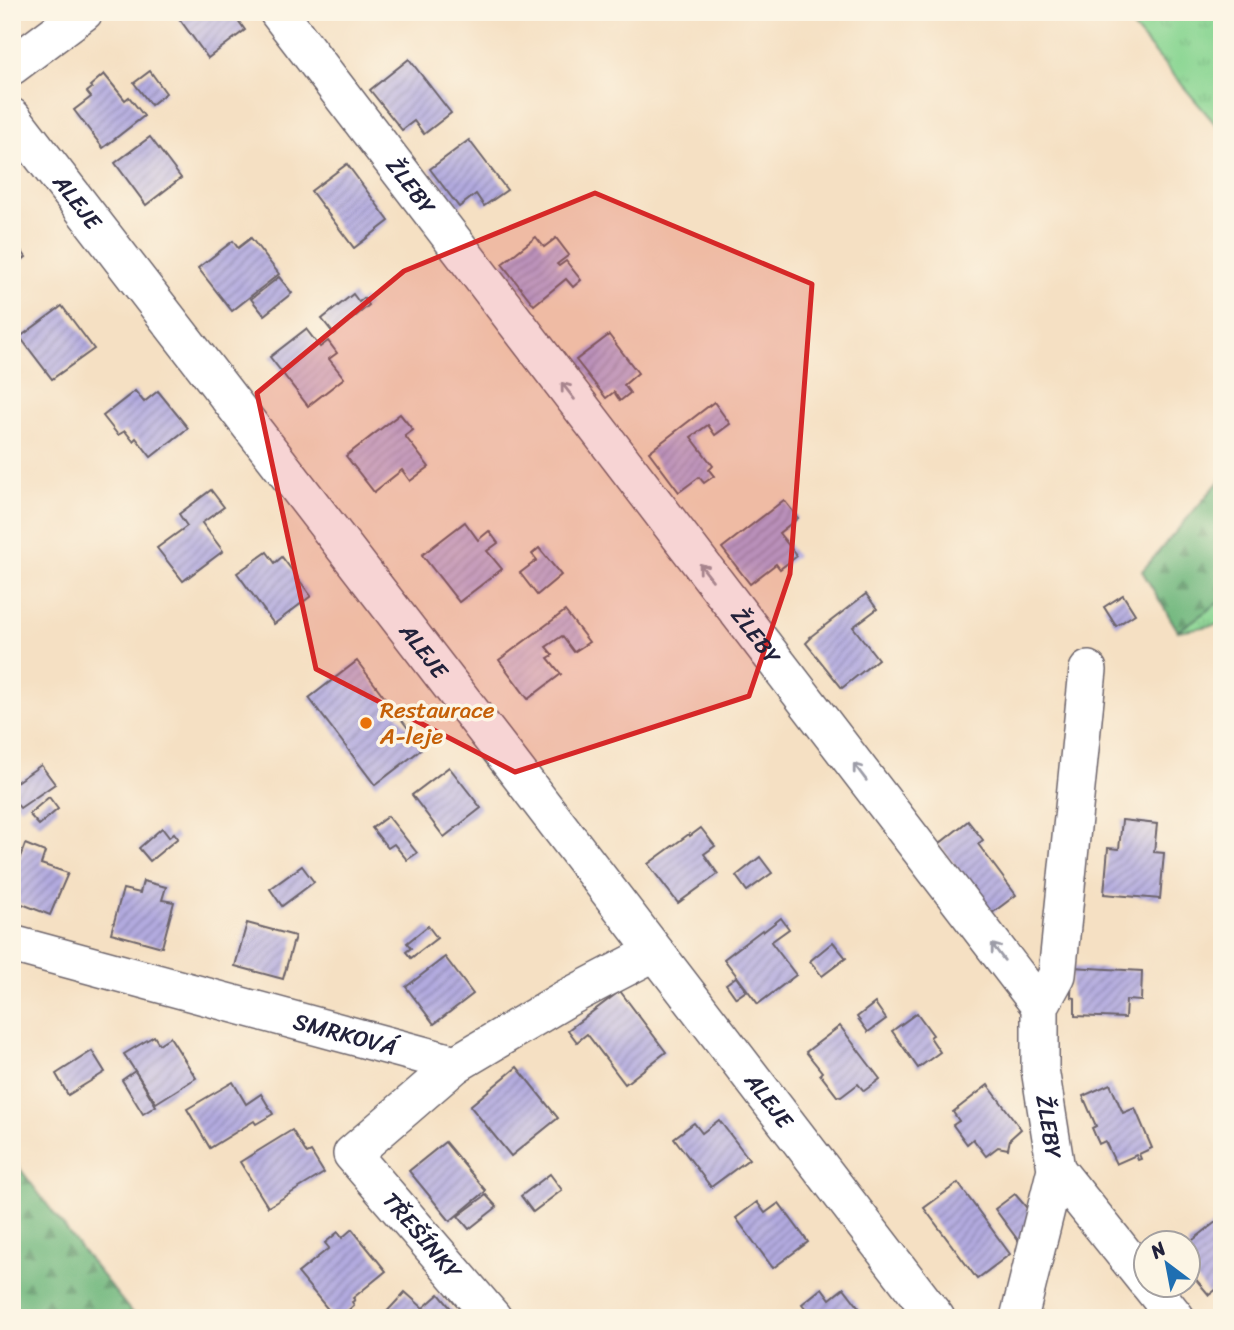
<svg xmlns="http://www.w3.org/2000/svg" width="1234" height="1330" viewBox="0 0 1234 1330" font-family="Sriracha,sans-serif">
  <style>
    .grass { fill: url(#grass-tufts); stroke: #567c67; stroke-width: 2 }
    .forest { fill: url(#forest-firs); stroke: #486c5c; stroke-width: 2 }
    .building { fill: url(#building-hatch) }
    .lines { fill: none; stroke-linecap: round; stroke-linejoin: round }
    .minor-casing { stroke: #6c646b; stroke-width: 40 }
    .minor { stroke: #fff; stroke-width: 37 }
    .oneway { stroke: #9c9ca7 }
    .marked { fill: #d62828; fill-opacity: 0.2; stroke: #d62828; stroke-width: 5; stroke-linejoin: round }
    .food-dot { fill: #e8710a; stroke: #fcf5e5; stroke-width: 2.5 }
    .labels { text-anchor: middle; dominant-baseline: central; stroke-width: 7; stroke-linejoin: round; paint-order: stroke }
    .street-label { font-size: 23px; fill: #22223b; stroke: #fcf5e5 }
    .food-label { font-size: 23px; fill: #c56008; stroke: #fcf5e5; text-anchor: start }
  </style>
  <defs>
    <pattern id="grass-tufts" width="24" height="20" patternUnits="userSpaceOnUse" patternTransform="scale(1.75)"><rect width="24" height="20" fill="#8ad693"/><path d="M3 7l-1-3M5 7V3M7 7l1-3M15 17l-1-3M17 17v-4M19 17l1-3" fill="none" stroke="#77b780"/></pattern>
    <pattern id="forest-firs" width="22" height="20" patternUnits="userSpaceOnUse" patternTransform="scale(1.75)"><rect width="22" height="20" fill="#6fb77d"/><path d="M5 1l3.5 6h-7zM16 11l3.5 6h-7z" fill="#5b9468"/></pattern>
    <pattern id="building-hatch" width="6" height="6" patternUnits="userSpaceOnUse" patternTransform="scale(1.75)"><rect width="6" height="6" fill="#b2aadf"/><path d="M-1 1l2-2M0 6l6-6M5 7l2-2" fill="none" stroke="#908ab6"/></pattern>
  </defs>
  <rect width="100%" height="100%" fill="#fcf5e5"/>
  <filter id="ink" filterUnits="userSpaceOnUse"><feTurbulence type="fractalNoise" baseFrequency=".0143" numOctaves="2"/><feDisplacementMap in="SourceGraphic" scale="14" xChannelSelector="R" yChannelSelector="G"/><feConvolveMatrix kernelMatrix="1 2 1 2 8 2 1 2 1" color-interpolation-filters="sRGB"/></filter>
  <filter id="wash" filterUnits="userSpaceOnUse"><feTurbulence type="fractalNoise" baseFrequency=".00686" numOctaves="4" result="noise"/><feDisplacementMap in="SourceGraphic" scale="28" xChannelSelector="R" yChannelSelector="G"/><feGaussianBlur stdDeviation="1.57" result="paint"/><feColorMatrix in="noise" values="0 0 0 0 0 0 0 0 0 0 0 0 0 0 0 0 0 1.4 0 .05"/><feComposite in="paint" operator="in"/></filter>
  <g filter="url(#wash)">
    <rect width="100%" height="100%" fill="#f5e0c3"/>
    <g class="grass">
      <polygon points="1178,12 1222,12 1222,132 1132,26"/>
      <polygon points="1222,600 1222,624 1178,631"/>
    </g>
    <g class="forest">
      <polygon points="1222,478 1222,600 1178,631 1142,571"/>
      <polygon points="12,1158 80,1248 136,1318 12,1318"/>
    </g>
    <g id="blocks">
      <g class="building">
        <polygon points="184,12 232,12 245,30 208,58 178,17"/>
        <polygon points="409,59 451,113 424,134 414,121 402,130 370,90"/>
        <polygon points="150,71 166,93 151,105 134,83"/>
        <polygon points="104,74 125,100 129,97 144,116 103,148 74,110 91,97 87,92 92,88 90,86"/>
        <polygon points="150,137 181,178 146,205 115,163"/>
        <polygon points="469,140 507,190 484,206 476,194 459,207 430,169"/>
        <polygon points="347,164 389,221 354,248 311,191"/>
        <polygon points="536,237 544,247 556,238 569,255 557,264 559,266 566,261 581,280 573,287 566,279 534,305 502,264"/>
        <polygon points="12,238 26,257 12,268"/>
        <polygon points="251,238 279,274 232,311 198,268 233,241 238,248"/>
        <polygon points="279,277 292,293 264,315 251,299"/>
        <polygon points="353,294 359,302 364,298 369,305 334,334 322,319"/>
        <polygon points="62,306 94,349 52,379 20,337"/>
        <polygon points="306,329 320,347 328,341 337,353 329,359 344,378 308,406 270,357"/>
        <polygon points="609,335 638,373 624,385 630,393 620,401 614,392 606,398 576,360"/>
        <polygon points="135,391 144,402 158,391 188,428 151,457 136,438 133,441 125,431 118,435 103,416"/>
        <polygon points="714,402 730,424 715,435 708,425 691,437 713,466 709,470 714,476 704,483 699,477 679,492 649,452"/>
        <polygon points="400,414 413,430 405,436 429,467 410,481 402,470 374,492 346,456"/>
        <polygon points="211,490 224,507 202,523 223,551 183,581 157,548 187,526 179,514"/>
        <polygon points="784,500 798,518 779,533 797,556 780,569 776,564 750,584 722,548"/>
        <polygon points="465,522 478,540 489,531 498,543 487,551 502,569 459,602 422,555"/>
        <polygon points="539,548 561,575 537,595 520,573 537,560 532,554"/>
        <polygon points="267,552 275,563 282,557 311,596 274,624 237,573"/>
        <polygon points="866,594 877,609 853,627 878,659 842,688 806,643 811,638 810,637"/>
        <polygon points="1123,595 1135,614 1116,626 1104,607"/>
        <polygon points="565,611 589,642 574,652 562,636 546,647 553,655 548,658 561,674 528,699 499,660"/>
        <polygon points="357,661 423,748 375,785 309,698"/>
        <polygon points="41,765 55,784 20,808 12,798 12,785"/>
        <polygon points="449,767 481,808 444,837 412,795"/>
        <polygon points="49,797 58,809 39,825 29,814"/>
        <polygon points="388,816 417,853 407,860 394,844 388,848 372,828"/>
        <polygon points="1122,820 1157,824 1154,852 1164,853 1160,899 1104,894 1108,848 1119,849"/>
        <polygon points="968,821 983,840 978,844 1016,895 992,913 939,844"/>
        <polygon points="162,828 169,837 174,833 178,838 150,861 139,848"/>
        <polygon points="701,828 715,846 704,854 718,874 678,903 648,864 689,834 690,836"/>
        <polygon points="25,844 45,852 41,864 68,873 50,915 12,900 12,879"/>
        <polygon points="760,857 772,873 747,891 736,876"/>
        <polygon points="302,866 314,882 282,906 270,889"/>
        <polygon points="143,881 166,887 162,900 174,902 162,947 111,933 123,889 140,893"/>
        <polygon points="781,918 789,929 771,942 796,975 758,1004 724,959 762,930 763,932"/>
        <polygon points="247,923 295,936 283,979 235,966"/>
        <polygon points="428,926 437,938 411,958 406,952 411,948 407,943"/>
        <polygon points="833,942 846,958 822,976 810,961"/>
        <polygon points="445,957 473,994 434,1024 406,987"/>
        <polygon points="1072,967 1142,971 1141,1001 1126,1000 1125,1018 1075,1016 1075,998 1071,997"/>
        <polygon points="736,977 746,991 736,998 726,984"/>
        <polygon points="620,991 666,1052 625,1084 587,1034 577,1042 568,1030"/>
        <polygon points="875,1003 886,1019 868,1032 857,1017"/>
        <polygon points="917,1013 933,1035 930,1037 940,1052 918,1068 892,1031"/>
        <polygon points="840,1026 880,1079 864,1091 858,1084 841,1097 837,1096 820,1074 822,1072 806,1052"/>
        <polygon points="154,1036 159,1044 170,1037 196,1078 156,1103 124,1054"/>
        <polygon points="92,1051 105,1072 68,1095 56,1074"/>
        <polygon points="517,1067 558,1118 511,1156 470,1106"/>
        <polygon points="135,1071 156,1106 143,1114 122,1080"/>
        <polygon points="233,1082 246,1104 261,1094 273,1114 256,1124 254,1121 210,1148 187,1109"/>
        <polygon points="1110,1084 1123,1113 1135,1108 1152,1148 1139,1154 1141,1159 1138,1160 1136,1155 1116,1164 1105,1141 1099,1144 1092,1128 1096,1126 1083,1096"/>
        <polygon points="988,1085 1021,1129 1010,1139 1008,1149 998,1147 986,1156 973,1139 967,1144 953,1125 959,1121 953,1112"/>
        <polygon points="719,1120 749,1159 711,1187 674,1138 694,1123 702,1133"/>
        <polygon points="292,1130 307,1154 311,1152 324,1173 268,1207 240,1162"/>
        <polygon points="445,1142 486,1191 450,1221 409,1171"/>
        <polygon points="550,1174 562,1190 533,1212 521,1196"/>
        <polygon points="958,1183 1010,1254 977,1279 924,1208"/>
        <polygon points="1015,1194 1032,1214 1023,1247 995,1209"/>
        <polygon points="486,1195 497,1207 469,1229 458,1216"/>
        <polygon points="757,1202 765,1213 779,1203 808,1242 773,1268 736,1218"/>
        <polygon points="1222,1217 1222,1285 1209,1295 1193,1276 1196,1274 1188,1264 1188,1244"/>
        <polygon points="352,1229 386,1271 353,1298 355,1300 352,1302 354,1305 340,1318 335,1318 298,1273 329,1248 325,1243 338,1232 342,1238"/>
        <polygon points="822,1288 830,1299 844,1288 867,1318 813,1318 802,1304"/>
        <polygon points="405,1292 423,1308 439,1294 459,1318 381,1318"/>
      </g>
    </g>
  </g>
  <g filter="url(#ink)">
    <use href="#blocks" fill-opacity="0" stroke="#6c646b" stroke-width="2"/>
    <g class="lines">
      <g class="minor-casing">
        <g id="minor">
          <path id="s1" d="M278,12L1040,1006V1069L1056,1169L1019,1318"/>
          <polyline points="12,66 84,12"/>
          <path id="s2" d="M12,117L499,748L936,1318"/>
          <path id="s3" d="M12,944L456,1064L567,998L655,952"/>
          <polyline points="1040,1006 1057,975 1088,670"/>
          <path id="s4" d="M456,1064L352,1154L493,1318"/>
          <polyline points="1056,1169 1146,1281"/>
          <polyline points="1149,1284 1176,1318"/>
        </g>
      </g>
      <use href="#minor" class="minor"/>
    </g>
    <defs><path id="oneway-shaft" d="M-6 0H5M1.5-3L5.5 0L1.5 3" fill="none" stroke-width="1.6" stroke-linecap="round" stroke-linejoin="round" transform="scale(1.75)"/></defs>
    <g class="oneway">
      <use href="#oneway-shaft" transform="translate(568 391) rotate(-128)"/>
      <use href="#oneway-shaft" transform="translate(706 572) rotate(-128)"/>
      <use href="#oneway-shaft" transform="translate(860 772) rotate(-127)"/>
      <use href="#oneway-shaft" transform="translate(998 952) rotate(-127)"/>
    </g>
  </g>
  <path class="marked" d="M595,193L812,284L790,574L749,696L515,772L316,669L257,393L404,271Z"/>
  <circle class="food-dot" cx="366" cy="723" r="7"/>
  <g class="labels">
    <g class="street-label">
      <text stroke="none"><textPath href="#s1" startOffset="219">ŽLEBY</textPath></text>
      <text stroke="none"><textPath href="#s2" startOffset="107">ALEJE</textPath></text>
      <text stroke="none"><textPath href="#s1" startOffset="786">ŽLEBY</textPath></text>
      <text stroke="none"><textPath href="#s2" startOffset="674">ALEJE</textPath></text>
      <text stroke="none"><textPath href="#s3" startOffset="345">SMRKOVÁ</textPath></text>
      <text stroke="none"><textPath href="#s2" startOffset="1241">ALEJE</textPath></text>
      <text stroke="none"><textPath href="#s1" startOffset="1374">ŽLEBY</textPath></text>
      <text stroke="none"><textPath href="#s4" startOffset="245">TŘEŠÍNKY</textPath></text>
    </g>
    <g class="food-label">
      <text x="380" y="710">Restaurace<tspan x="380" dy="26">A-leje</tspan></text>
    </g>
  </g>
  <rect width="1234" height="1330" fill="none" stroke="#fcf5e5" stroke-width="42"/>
  <g transform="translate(1167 1264) rotate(328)"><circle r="33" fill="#fcf5e5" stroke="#a5a1a1" stroke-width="2"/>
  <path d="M0-5L12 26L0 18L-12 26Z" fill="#1f6fb2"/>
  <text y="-10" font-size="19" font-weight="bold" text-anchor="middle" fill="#22223b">N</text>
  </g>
</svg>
